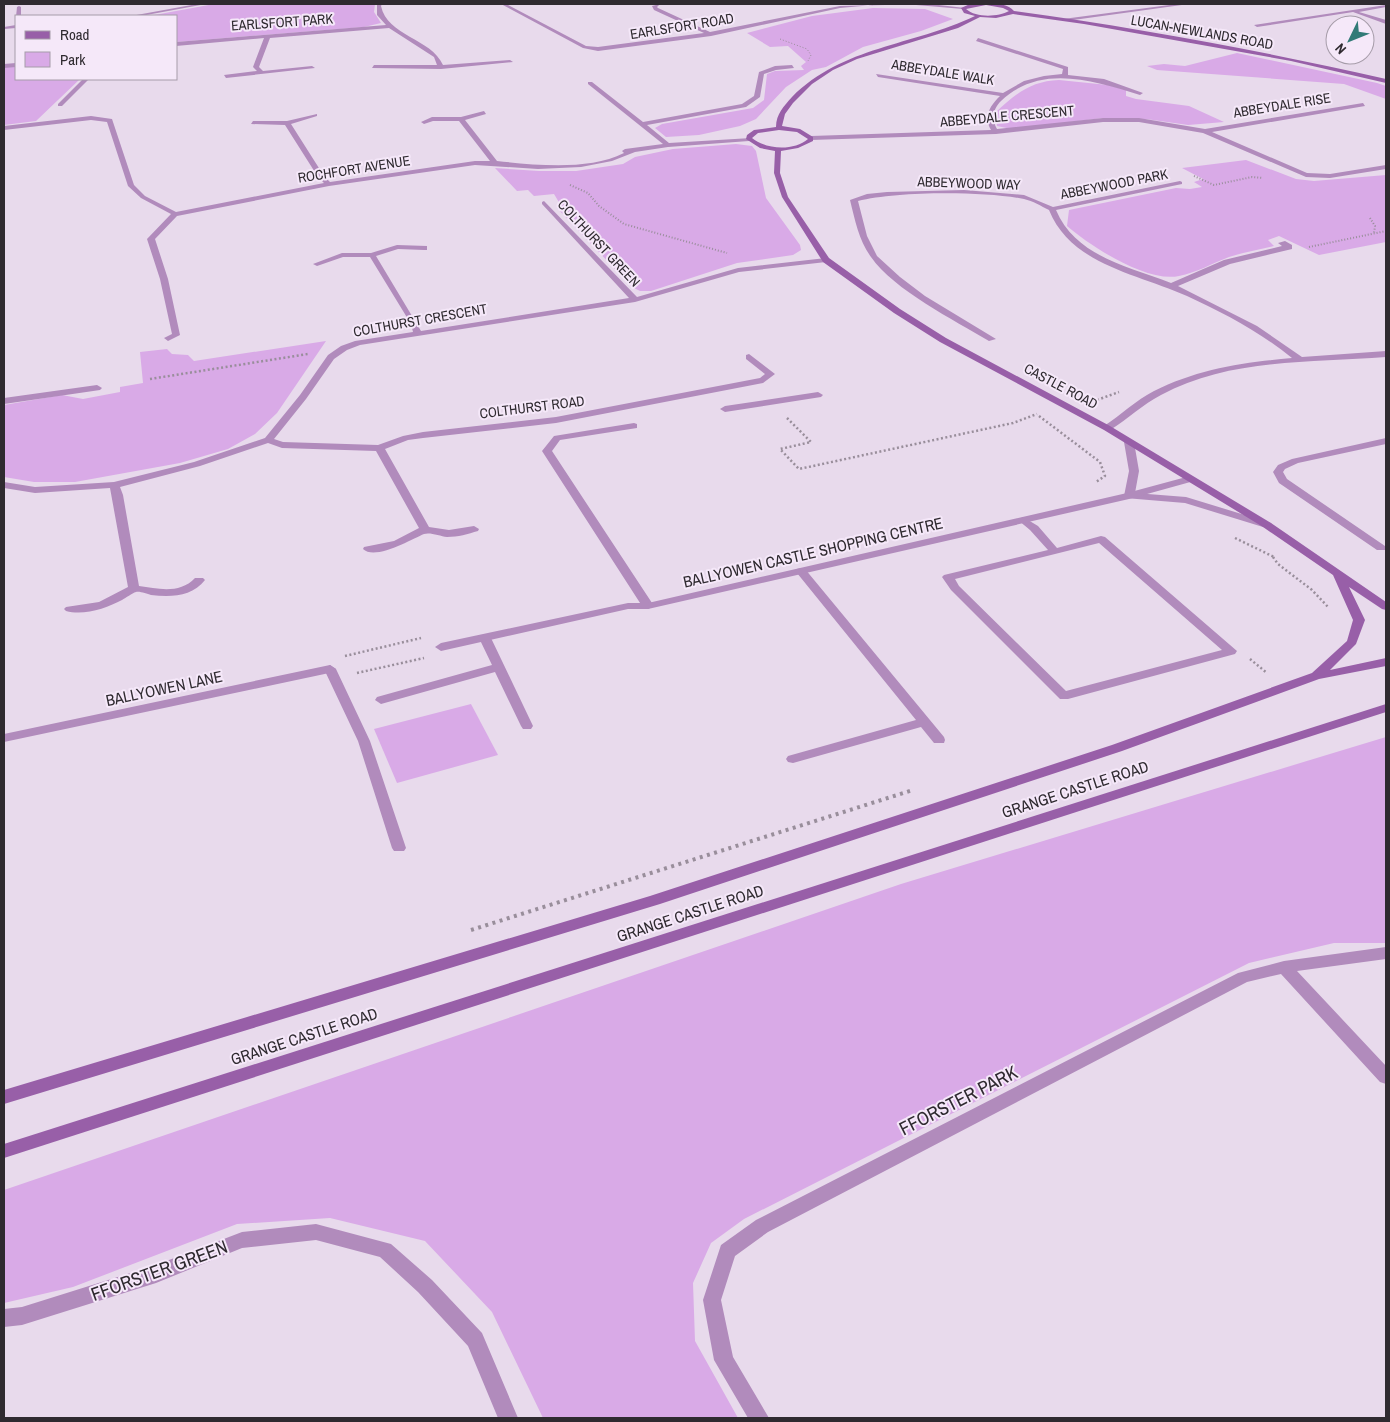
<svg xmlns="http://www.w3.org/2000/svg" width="1390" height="1422" viewBox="0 0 1390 1422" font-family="'Archivo Narrow',sans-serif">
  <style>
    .green { fill: #d9aae7 }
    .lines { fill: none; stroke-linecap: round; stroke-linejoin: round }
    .path-far3 { stroke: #998e9b; stroke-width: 1; stroke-dasharray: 1 2; stroke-linecap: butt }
    .path-far2 { stroke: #998e9b; stroke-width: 2; stroke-dasharray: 1 2; stroke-linecap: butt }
    .path-far1 { stroke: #998e9b; stroke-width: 2.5; stroke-dasharray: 2 2.5; stroke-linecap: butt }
    .path { stroke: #998e9b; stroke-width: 4; stroke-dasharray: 3 4.5; stroke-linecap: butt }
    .lane { fill: #b18bbc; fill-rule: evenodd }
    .street { fill: #b18bbc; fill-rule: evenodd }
    .secondary { fill: #985fa8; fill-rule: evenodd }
    .labels { text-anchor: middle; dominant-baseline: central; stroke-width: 4; stroke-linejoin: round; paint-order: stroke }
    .far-street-label { font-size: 14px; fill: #2f2a30; stroke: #f5e8f9 }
    .street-label { font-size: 16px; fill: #2f2a30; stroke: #f5e8f9 }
    .near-street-label { font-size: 19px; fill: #2f2a30; stroke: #f5e8f9 }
  </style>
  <rect width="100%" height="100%" fill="#e8daec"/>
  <g class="green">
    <polygon points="214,4 375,4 374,12 381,23 364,27 176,42 176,16 149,16"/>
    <polygon points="873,8 925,9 953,19 921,31 863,47 826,67 812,70 786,87 756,119 740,126 699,135 666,137 655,128 662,124 753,108 764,100 767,74 775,71 804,70 801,66 806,62 788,46 770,47 747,33 812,16"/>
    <polygon points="1237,53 1377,83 1386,86 1386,99 1344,84 1157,70 1147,66 1164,64 1185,66"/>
    <polygon points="4,67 16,67 16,79 80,79 36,121 4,125"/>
    <path d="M1059,80L1108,85L1126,90V96L1136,99L1189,106L1224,122L1188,125L1146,119L1103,118L1011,129L997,126L996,112C1016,93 1032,81 1059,80Z"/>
    <polygon points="736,144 752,146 756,151 766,198 800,245 801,250 793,255 737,263 651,291 640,291 632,287 557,208 560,204 554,194 534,196 528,190 517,191 495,168 539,171 576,171 623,164 635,157 673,149"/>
    <path d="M1246,160L1296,179L1314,181L1386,175V242L1319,255L1279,236L1268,240L1274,246C1259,250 1244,252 1229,257C1213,263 1196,273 1179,276C1147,283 1090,246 1067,226L1069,210L1176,188L1190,189L1202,187L1194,182L1203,179L1182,168Z"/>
    <polygon points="326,341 277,413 255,434 228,449 180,463 75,482 34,482 4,477 4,405 62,395 83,399 120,392 120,387 143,383 140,352 167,349 172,354 188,355 194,361"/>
    <polygon points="471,704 498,755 397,783 374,729"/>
    <polygon points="1386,737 1386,943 1334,943 1249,963 744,1219 711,1243 693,1283 695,1341 738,1418 543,1418 492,1312 425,1241 330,1218 237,1224 73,1287 4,1303 4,1190 901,884"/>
  </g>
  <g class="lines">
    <polyline class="path-far3" points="780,39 807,49 811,55 808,61"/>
    <g class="path-far2">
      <polyline points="1194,176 1214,185 1252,177 1263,178"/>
      <polyline points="570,185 588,193 599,206 624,224 727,253"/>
      <polyline points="1370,218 1375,226 1374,233"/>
      <polyline points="1309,247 1386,231"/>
    </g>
    <g class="path-far1">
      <polyline points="150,379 308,354"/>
      <polyline points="1097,400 1119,392"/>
      <polyline points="1039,416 1100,462 1105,476 1096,482"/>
      <polyline points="787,418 811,442 780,449 799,469 1013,423 1037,414"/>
      <polyline points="1235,538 1274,557"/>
      <polyline points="1273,557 1278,564 1312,590 1328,607"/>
      <polyline points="345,656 421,638"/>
      <polyline points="1250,659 1267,673"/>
      <polyline points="357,673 424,658"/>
    </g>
    <polyline class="path" points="471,930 913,790"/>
    <g class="lane">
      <polygon points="1177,4 1189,4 1066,21 1063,19"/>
      <polygon points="818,392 823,395 821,397 725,412 720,409 725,406"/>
      <polygon points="634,423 637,424 637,428 560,440 552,451 654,606 648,609 642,606 542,451 554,436"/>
      <polygon points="1129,439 1134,442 1139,471 1135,493 1186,497 1271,523 1272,525 1267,528 1263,527 1185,503 1125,498 1124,496 1129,471 1124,442"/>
      <path d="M1023,517L1038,526L1057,548L1101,536L1105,537L1237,651L1235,654L1068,699H1060L951,590L942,577L944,575L1048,550L1030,530L1018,520ZM1099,543L1222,650L1066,691L959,586L955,579Z"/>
      <polygon points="801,568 805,569 944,737 945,740 944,743 934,743 921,727 793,763 788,762 786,759 788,756 916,720 797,573 795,571 797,569"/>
      <polygon points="485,634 491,638 533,726 531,729 523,729 521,726 495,672 381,704 375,700 377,697 492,665 479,638"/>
      <polygon points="330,665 336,669 370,741 406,848 404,851 394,851 392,848 358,741 324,669"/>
    </g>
    <g class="street">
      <polygon points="197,4 206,4 141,16 131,16"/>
      <path d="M377,4H382L381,6C387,36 431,38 443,65L510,60L513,62L441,69L372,68L374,65H437L434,57L389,28L270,38L259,67L263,71L312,66L315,68L226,78L224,75L257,71L253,67L264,38L176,46V42L386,25L377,15Z"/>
      <polygon points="501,4 506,4 586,46 598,47 704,33 654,10 652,6 660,4 657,7 658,8 710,32 840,6 930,4 965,8 963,9 916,5 873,5 840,8 711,36 598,51 583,48"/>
      <polygon points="1386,5 1386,7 1359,12 1386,20 1386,24 1353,12 1257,27 1254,25"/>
      <polygon points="19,6 21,7 21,16 16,17 17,7"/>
      <polygon points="16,25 16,28 4,29 4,27"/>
      <path d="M978,38L1068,67V75L1104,79L1143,93L1140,95C1094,81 1041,63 1001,101C993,109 991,119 997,129L1103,118H1139L1205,129L1363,103L1365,106L1212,132L1307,173L1330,174L1386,165V169L1330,178L1306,177L1203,133L1139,122H1103L996,134L811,140L808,138L811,136L991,130C983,116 990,106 1000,96L878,77L876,74L1003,93L1024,81L1044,76L1062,74L1063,69L976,41Z"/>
      <polygon points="16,63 16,67 4,68 4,64"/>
      <path d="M792,65L794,68L776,70L764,74L760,97L746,107L647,125L669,143L751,138L752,139L749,141L668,147L635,152L612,161L581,167L538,169L475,165L329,186L177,216L155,239L168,279L180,335L168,341L164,338L172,334L160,279L147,239L171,214L141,198L128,186L107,122L91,120L4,130V126L91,116L112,119L134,185L145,196L176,212L324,183L318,177L285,125L251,124L253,121H287L317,114V116L291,124L324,176L330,182L475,161H490L459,121H433L424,124L421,122L432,117H461L484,111L486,114L465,120L497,161C536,165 588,171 624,153L622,151L625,149L663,144L588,84V82H592L643,122L742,104L754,96L759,72L775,66Z"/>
      <polygon points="83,79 89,79 62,106 58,106 58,104"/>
      <path d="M1180,181L1182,182V184L1056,210C1076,257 1128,266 1171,283L1224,260L1282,246L1278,243L1285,241L1292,245V249L1230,264L1178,286L1257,326L1302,357L1386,351V357C1311,363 1229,358 1161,395C1143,404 1128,419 1110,430H1104V426C1121,415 1136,400 1154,391C1197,369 1245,362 1292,358C1260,332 1224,313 1187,296C1138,274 1071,265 1049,210C1041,206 1033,201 1024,199C984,191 897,191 858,201L867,236L877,256L900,277L925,296L996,339L989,341C954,320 894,290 871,257C859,241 855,220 850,200L867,194L887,192L964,190L1024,195L1053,207Z"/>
      <path d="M544,201L637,297L738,268L826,258L830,260L826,262L739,272L635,302L360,345L347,350L334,359L306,399L274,439L283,442L378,445L403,436L423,432L556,417L760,378L765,374L746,359V355L749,354L775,374L763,383L556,423L423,438L408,440L385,449L429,527L449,530L474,526L479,529L478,531C468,534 458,537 447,537C440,536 430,532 424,534C412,539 375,561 363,549L364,547L394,541L419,528L376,451L282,448L268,443L200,466L120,487L123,495L139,586C159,589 180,594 195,578H203L205,580C192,597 171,597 151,595C147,594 140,591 136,592C132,593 126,598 122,600C107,608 84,616 66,611L64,609L66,607L99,602L128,587L110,488L35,493L4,488V482L35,487L114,482L194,462L265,438L300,395L328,355L341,346L355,341L413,332L411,324L370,257H343L317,266L313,264L342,253H371L397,245L427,246V250H424L398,249L376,256L421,331L629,298L542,204V202Z"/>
      <polygon points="97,385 102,388 100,390 4,404 4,398"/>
      <polygon points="1386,438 1386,444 1298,463 1285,469 1283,472 1287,479 1385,546 1385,550 1377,550 1279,483 1273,472 1278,465 1292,459"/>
      <polygon points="1190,476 1195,479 1194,481 1129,499 648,609 628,609 441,651 435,647 441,643 628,603 648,603 1127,493"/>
      <polygon points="330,665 336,669 334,672 4,742 4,734"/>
      <polygon points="1386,947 1386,959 1297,971 1386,1066 1386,1084 1380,1082 1281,974 1247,982 768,1232 735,1256 721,1300 733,1357 769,1418 748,1418 714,1360 703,1300 721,1245 756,1220 1238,973 1284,961"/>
      <polygon points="316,1224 391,1244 432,1280 482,1333 518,1418 498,1418 468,1346 418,1292 380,1257 316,1240 242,1248 156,1283 22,1325 4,1327 4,1309 22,1307 156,1265 242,1232"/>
    </g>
    <g class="secondary">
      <path d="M970,4C983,4 1004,0 1014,11C1139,28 1263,51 1386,79V83L1291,61L1084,24L1013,14L996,18L980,17L958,28L857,59L833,70L812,84L793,103L785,114L782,126L800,129L813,137V141L798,148L781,151L780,173L788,197L829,258L900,309L946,338L1110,426L1271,523L1386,602V610L1382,609L1349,587L1365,620L1356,644L1330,670L1386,658V666L1319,679L1122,751L660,904L4,1104V1090L650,896L1112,745L1312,673L1347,641L1353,620L1333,575L1263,527L1104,430L940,342L894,313L823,262L782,197L774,173L775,151L760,148L746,139L747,135L754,130L776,127C776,114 784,106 792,97C843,46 912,46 975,16L964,13L961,8ZM986,5L1003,8L1009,11C998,17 976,18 966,9ZM779,130L797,132L808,139C794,151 767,150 752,138L758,133Z"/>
      <polygon points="1386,704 1386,712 4,1158 4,1144"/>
    </g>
  </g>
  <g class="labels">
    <g class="far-street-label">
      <text transform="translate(282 22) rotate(-4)">EARLSFORT PARK</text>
      <text transform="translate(682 26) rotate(-9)">EARLSFORT ROAD</text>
      <text transform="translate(1202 32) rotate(10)">LUCAN-NEWLANDS ROAD</text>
      <text transform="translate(943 72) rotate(9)">ABBEYDALE WALK</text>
      <text transform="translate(1282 105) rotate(-9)">ABBEYDALE RISE</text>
      <text transform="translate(1007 116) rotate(-5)">ABBEYDALE CRESCENT</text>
      <text transform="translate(354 169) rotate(-9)">ROCHFORT AVENUE</text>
      <text transform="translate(969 183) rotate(2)">ABBEYWOOD WAY</text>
      <text transform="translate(1114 184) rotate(-11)">ABBEYWOOD PARK</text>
      <text transform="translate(599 243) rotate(47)">COLTHURST GREEN</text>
      <text transform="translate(420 320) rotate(-10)">COLTHURST CRESCENT</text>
      <text transform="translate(1061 386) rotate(28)">CASTLE ROAD</text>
      <text transform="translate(532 407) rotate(-7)">COLTHURST ROAD</text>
    </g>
    <g class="street-label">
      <text transform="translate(813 552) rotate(-13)">BALLYOWEN CASTLE SHOPPING CENTRE</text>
      <text transform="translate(164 688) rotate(-12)">BALLYOWEN LANE</text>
      <text transform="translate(1075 789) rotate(-18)">GRANGE CASTLE ROAD</text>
      <text transform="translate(690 913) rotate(-18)">GRANGE CASTLE ROAD</text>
      <text transform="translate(304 1036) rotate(-18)">GRANGE CASTLE ROAD</text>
    </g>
    <g class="near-street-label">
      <text transform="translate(958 1100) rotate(-27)">FFORSTER PARK</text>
      <text transform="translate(159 1270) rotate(-20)">FFORSTER GREEN</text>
    </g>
  </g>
  <rect width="1390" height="1422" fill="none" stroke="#2f2a30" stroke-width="10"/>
  <rect x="15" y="15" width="162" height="65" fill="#f5e8f9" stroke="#a69ca9"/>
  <rect x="25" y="31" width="25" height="8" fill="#985fa8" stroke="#a69ca9"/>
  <text x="60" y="40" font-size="15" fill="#2f2a30">Road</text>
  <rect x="25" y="52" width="25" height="15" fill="#d9aae7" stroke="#a69ca9"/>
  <text x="60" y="65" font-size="15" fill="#2f2a30">Park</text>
  <g transform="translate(1350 40) rotate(227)"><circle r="24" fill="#f5e8f9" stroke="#a69ca9"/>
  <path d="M0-4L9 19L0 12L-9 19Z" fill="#317a77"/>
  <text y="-8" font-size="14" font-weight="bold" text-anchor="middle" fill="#2f2a30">N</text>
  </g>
</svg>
